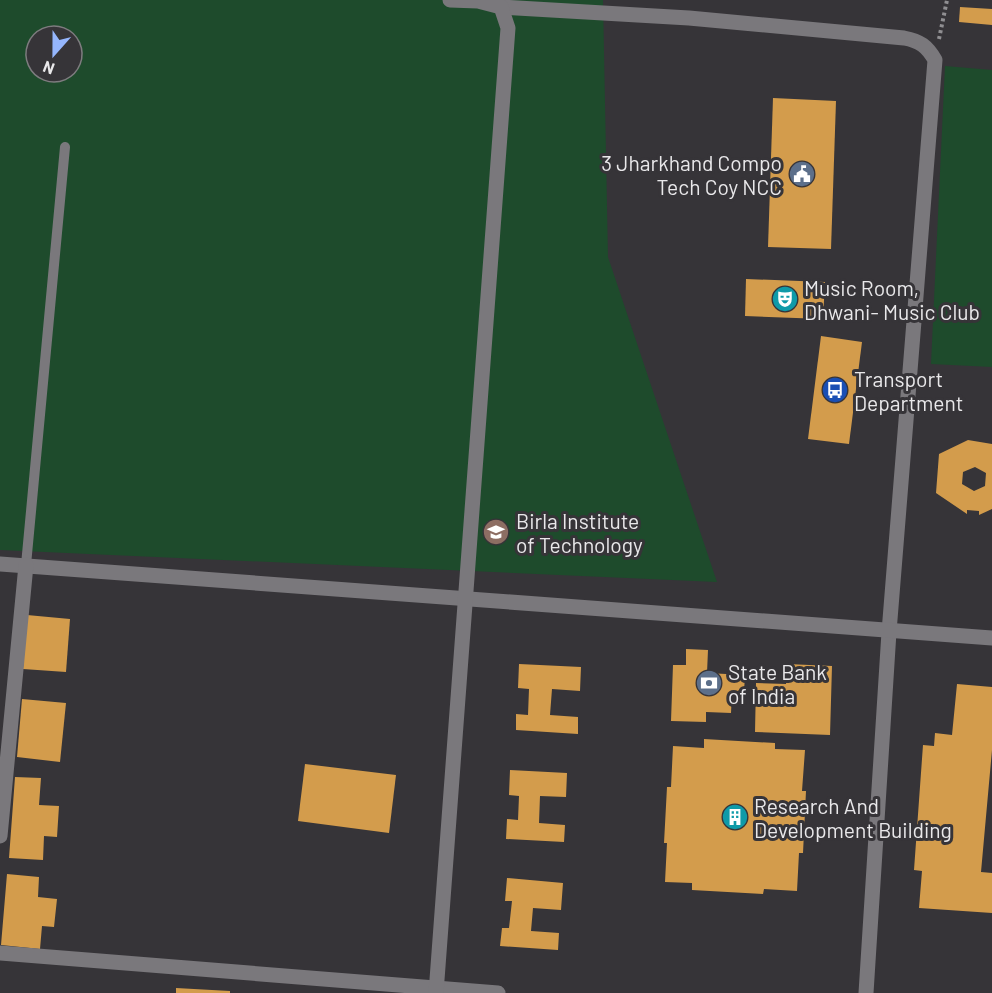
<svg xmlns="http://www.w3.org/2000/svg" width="992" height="993" viewBox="0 0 992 993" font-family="Barlow,sans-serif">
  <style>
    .green { fill: #1e4b2c; fill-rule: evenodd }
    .building { fill: #d39c4c; fill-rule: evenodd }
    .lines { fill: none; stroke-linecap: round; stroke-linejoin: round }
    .path { stroke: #908f92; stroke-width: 4; stroke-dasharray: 3 3; stroke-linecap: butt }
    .lane { stroke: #7a787c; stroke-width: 10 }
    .street { stroke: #7a787c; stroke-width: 15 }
    .labels { text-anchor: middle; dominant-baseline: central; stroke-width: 6; stroke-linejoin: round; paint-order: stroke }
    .poi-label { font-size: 21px; fill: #e9e8ea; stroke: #363438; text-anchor: start }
  </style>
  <rect width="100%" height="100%" fill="#363438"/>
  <g class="green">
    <path d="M0,0H603L608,257L717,582L0,550ZM36,36H72V72H36Z"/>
    <polygon points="945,66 992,70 992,367 931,364"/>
  </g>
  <g class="building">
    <polygon points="960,7 992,9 992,25 959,22"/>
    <polygon points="773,98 836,101 831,249 768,247"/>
    <polygon points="746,279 825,282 823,319 745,316"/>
    <polygon points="821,336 862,342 849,444 808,439"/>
    <path d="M968,440L992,444V509L979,515V511L967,510V514L936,493L939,454ZM975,467L986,473L985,486L974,491L962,484L963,472Z"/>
    <polygon points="27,615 70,619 66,672 23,669"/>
    <polygon points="686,649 708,650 707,673 745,675 744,692 732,691 731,713 706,712 706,722 671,721 673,665 686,665"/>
    <polygon points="519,664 581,667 580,691 552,689 550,715 578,717 578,734 516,730 516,714 528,715 529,689 518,688"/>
    <polygon points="787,664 832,666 830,735 755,732 756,683 786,684"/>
    <polygon points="957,684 992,687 992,750 981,872 992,873 992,913 919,908 922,871 914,870 923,745 934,746 935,733 952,735"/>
    <polygon points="22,699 66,703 60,762 17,757"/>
    <polygon points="704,739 775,743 775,749 805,750 802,791 806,791 803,853 799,853 797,891 764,889 763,894 692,890 692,883 665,882 667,843 664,843 667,787 671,787 673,746 704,748"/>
    <polygon points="305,764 396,775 389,833 298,821"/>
    <polygon points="510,770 567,773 566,797 540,796 539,823 565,825 564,842 506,839 507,819 518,820 519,796 509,795"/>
    <polygon points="15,777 41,778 39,805 59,806 57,837 44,836 43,860 9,858"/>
    <polygon points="7,874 39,877 38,897 57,899 54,927 42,926 40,949 1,945"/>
    <polygon points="507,878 563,883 561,910 533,908 531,931 559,933 558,950 500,946 502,928 509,928 512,901 505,901"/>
    <polygon points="176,988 230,991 230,993 176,993"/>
  </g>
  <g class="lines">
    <polyline class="path" points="939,39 947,0"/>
    <polyline class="lane" points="26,565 65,147"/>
    <g class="street">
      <path d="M501,7L689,18L904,38C920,41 927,46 935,60L889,632L866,993"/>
      <polyline points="0,564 992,638"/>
      <polyline points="0,836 26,565"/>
      <polyline points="0,953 498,993"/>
      <polyline points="436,993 508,28 501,7 478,1 450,0"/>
    </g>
  </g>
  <defs>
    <g id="civic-disc" transform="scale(1.35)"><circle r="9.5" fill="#5c6f8a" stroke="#363438"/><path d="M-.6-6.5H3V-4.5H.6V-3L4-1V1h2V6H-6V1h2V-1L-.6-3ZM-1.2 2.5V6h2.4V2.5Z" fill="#fff"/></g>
    <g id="theatre-disc" transform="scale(1.35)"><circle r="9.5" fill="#0f9aa8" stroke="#363438"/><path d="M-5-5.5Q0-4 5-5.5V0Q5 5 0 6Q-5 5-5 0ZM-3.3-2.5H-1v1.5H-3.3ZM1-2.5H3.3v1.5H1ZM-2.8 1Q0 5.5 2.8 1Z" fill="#fff"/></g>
    <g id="bus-disc" transform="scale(1.35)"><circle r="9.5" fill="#1a4fb4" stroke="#363438"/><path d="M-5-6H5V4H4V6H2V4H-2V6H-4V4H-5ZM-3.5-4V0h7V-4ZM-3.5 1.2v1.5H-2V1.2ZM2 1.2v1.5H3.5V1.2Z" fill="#fff"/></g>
    <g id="university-disc" transform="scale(1.35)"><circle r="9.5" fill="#8d6e63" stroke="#363438"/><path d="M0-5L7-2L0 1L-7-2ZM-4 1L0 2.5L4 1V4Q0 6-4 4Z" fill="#fff"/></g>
    <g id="bank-disc" transform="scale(1.35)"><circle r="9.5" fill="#5c6f8a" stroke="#363438"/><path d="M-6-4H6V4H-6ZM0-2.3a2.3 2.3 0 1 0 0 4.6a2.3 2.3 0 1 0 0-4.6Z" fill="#fff"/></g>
    <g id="building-disc" transform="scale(1.35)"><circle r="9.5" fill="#0f9aa8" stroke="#363438"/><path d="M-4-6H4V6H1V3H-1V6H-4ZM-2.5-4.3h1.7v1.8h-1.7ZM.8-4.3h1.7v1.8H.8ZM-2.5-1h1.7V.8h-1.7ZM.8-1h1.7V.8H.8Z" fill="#fff"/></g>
  </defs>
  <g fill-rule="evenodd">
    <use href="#civic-disc" x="802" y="174"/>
    <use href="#theatre-disc" x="785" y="299"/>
    <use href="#bus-disc" x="835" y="390"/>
    <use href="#university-disc" x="496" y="532"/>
    <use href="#bank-disc" x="709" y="683"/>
    <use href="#building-disc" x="735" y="817"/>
  </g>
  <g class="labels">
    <g class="poi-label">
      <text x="782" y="162" text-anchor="end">3 Jharkhand Compo<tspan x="782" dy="24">Tech Coy NCC</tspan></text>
      <text x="804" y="287">Music Room,<tspan x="804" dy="24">Dhwani- Music Club</tspan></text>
      <text x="854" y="378">Transport<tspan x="854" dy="24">Department</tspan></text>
      <text x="516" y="520">Birla Institute<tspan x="516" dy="24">of Technology</tspan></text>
      <text x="728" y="671">State Bank<tspan x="728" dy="24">of India</tspan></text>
      <text x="754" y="805">Research And<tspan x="754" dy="24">Development Building</tspan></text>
    </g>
  </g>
  <g transform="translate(54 54) rotate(201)"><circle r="28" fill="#363438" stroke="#7e7c7f" stroke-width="1.5"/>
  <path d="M0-4.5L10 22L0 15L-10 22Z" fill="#95b6fd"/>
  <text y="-9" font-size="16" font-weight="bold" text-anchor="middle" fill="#e9e8ea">N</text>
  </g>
</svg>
